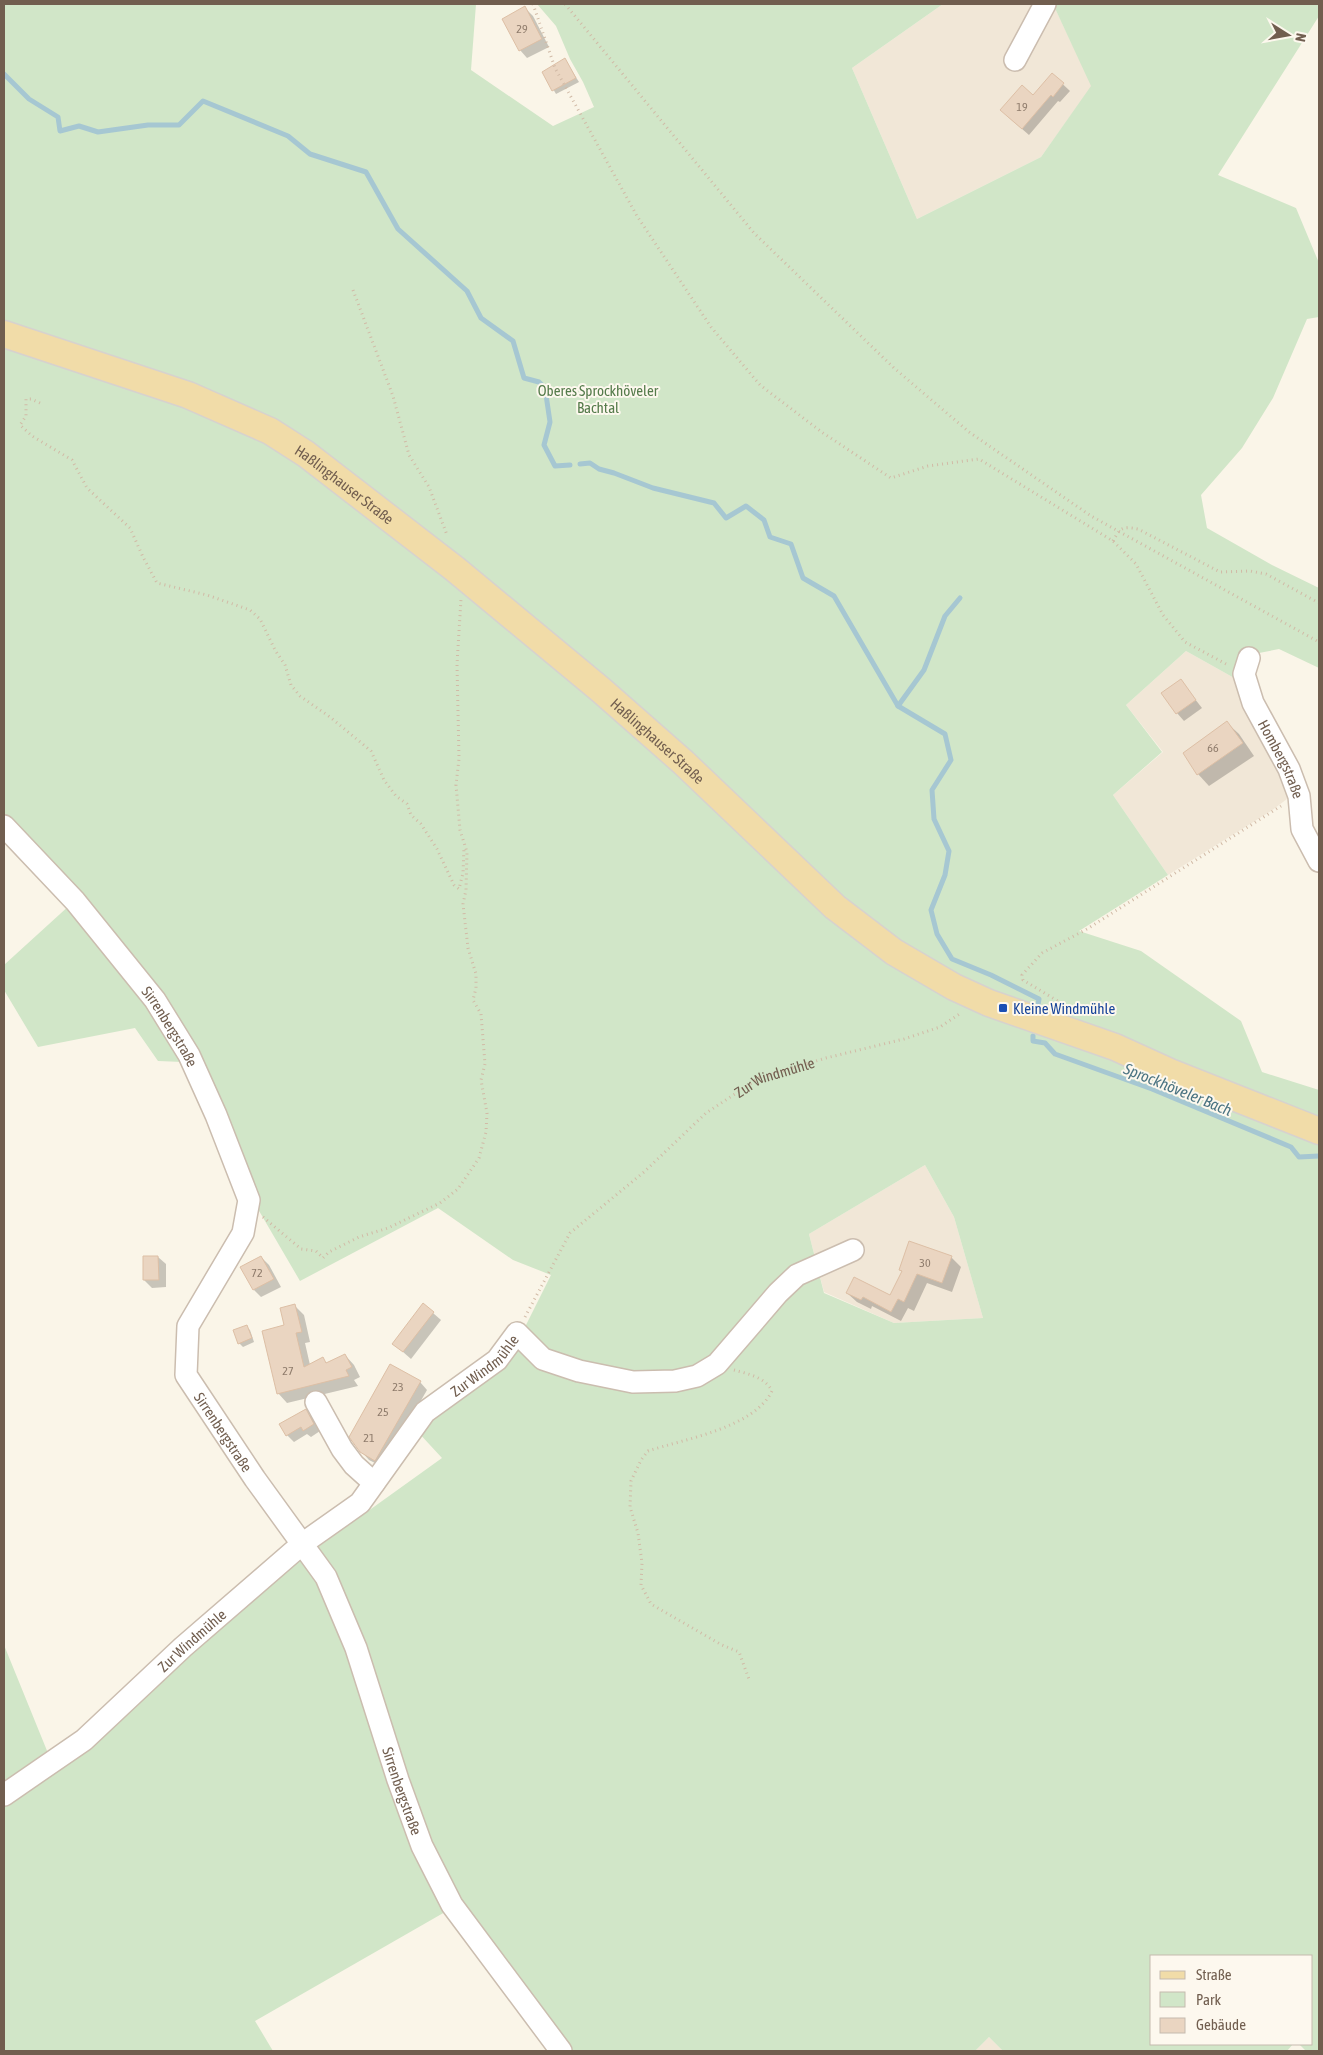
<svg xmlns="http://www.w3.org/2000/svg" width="1323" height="2055" viewBox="0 0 1323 2055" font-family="'Asap Condensed',sans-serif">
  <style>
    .residential { fill: #f1e7d7 }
    .green { fill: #d1e6c8; fill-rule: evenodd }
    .shadow { fill: #0003 }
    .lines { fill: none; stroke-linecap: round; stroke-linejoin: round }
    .stream { stroke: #a6c7d2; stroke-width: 5 }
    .building { fill: #ead5c1; stroke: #ddbfa5 }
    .minor-casing { stroke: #cbbdaf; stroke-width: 24 }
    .major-casing { stroke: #d7d2ce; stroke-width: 29 }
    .path { stroke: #d1baa6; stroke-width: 3; stroke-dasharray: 1 4; stroke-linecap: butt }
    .minor { stroke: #fff; stroke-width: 21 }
    .major { stroke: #f1dca8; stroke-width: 26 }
    .transit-dot { fill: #1a4fb4; stroke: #fdf8ee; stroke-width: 2 }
    .labels { text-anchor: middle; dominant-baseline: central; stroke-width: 4; stroke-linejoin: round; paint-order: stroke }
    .number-label { font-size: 12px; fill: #8f7c6c }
    .park-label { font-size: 15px; fill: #557b4b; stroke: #fdf8ee }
    .street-label { font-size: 15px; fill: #715e4f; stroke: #fdf8ee }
    .transit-label { font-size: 15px; fill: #164399; stroke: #fdf8ee; text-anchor: start }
    .water-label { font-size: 16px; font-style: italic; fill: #4b7482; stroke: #fdf8ee }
  </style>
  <rect width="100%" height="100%" fill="#faf5e8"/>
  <g class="residential">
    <polygon points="943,4 1053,4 1092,86 1041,157 917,219 852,68"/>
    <polygon points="1186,651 1236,679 1295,793 1271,811 1168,875 1113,795 1163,752 1126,705"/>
    <polygon points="925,1165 954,1217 983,1318 894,1323 824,1292 809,1234"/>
    <polygon points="989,2037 1003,2051 975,2051"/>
  </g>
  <g class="green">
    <path d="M4,4H476L471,70L553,126L594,107L583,82L570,59L556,26L537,4H943L852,68L917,219L1041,157L1091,86L1053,4H1319V16L1218,175L1296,208L1319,263V317L1307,319L1273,398L1242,448L1201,495L1207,528L1272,565L1319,588V668L1279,649L1259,653L1251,679H1236L1186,651L1126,705L1162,752L1113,795L1168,875L1079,931L1141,951L1241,1021L1262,1072L1319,1090V2051H1306L1299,2044H1312V1956H1152V2044H1293L1287,2051H1003L989,2037L975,2051H571L459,1904L255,2021L273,2051H4V1645L52,1763L290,1564L318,1547L442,1458L417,1431L509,1359L551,1275L513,1260L438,1208L300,1281L251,1197L194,1055L4,821ZM925,1165L954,1217L983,1318L894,1323L824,1293L809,1234Z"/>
    <polygon points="71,904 151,1003 183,1062 158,1061 135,1028 38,1047 4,990 4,965"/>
  </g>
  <g class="shadow">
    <polygon points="525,8 533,16 549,47 527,58 520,50"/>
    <polygon points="565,60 579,82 556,94 543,72"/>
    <polygon points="1053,75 1070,91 1060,102 1058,101 1029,135 1008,117 1033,97"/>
    <polygon points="1180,680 1202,708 1184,721 1177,713"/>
    <polygon points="1227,723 1239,734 1254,756 1209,786 1198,774"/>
    <polygon points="158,1257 166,1264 166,1287 152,1288 144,1280"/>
    <polygon points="261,1257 269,1265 281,1287 261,1297 254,1290"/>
    <polygon points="951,1257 961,1267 952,1292 927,1283 914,1311 908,1308 901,1321 872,1306 871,1309 857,1302 847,1293 890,1296 902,1272 900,1269"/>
    <polygon points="295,1306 304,1315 310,1342 305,1343 310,1365 322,1359 328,1364 345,1355 354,1365 360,1377 354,1380 358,1386 287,1403 278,1393 286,1326"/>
    <polygon points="433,1313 441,1320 411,1359 394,1344"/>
    <polygon points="246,1327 250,1330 254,1342 243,1347 239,1343"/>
    <polygon points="420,1382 427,1390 383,1467 369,1460 361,1451"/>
    <polygon points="305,1411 312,1417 320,1431 311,1437 307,1434 294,1442 287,1435"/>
  </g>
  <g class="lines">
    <g class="stream">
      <polyline points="4,74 29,99 58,117 60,131 79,126 98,132 148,125 179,125 203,101 288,136 310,154 366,172 398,229 467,291 481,318 513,341 524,378 539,382 545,388 550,422 544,445 555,466 570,465"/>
      <polyline points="580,464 590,463 599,469 614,473 653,488 714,503 726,518 746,506 764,520 770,537 791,544 803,578 834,596 898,706 945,734 951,760 932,790 934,819 949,851 945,875 931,910 937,934 952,959 991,975 1039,999 1038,1005"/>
      <polyline points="898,706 924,670 945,616 960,598"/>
      <polyline points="1033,1036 1033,1041 1045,1043 1055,1054 1152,1089 1291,1147 1299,1157 1319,1156"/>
    </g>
  </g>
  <g class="building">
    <polygon points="525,6 542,39 519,51 502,19"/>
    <polygon points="565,58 576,78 552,91 542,72"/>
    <polygon points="1052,73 1064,83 1053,97 1051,95 1022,129 1000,110 1022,85 1033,95"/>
    <polygon points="1181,679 1196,700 1176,714 1161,693"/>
    <polygon points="1227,721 1243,743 1197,775 1183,753"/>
    <polygon points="909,1241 952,1256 942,1283 917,1274 904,1302 898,1299 891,1312 863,1297 861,1300 846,1293 854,1277 890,1295 902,1271 899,1270"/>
    <polygon points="143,1256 158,1256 159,1280 143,1280"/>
    <polygon points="261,1256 274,1279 253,1290 240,1267"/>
    <polygon points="423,1303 434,1312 403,1352 392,1344"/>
    <polygon points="295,1304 302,1332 296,1333 304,1367 323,1357 326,1363 345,1354 352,1367 346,1370 349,1376 277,1394 262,1331 284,1325 280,1308"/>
    <polygon points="247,1325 252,1338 238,1344 233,1330"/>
    <polygon points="390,1364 421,1381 375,1461 360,1452 349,1437"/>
    <polygon points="306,1409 314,1424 303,1431 301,1427 286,1436 279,1424"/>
  </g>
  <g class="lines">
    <g class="minor-casing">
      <g id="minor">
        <polyline points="1015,60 1045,4"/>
        <path id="s2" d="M1249,658L1244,674L1253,703L1289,769L1299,796L1302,829L1319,861"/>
        <path id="s3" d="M4,826L75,901L155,1000L189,1055L216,1115L249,1200L243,1233L188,1326L186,1375L255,1479L326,1577L356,1648L398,1780L422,1846L452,1905L561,2051"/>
        <polyline points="316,1402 342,1449 354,1465 374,1483"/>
        <path id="s4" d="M4,1795L84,1740L183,1647L302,1544L360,1503L425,1412L497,1360L517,1333L543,1359L579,1371L633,1382L675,1381L697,1376L717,1364L778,1293L797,1275L853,1250"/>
      </g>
    </g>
    <g class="major-casing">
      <g id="major">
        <path id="s5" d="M4,334L188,395L270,431L306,454L455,569L601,690L684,763L835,907L894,952L954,987L989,1003L1115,1047L1170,1072L1319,1131"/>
      </g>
    </g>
    <g class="path">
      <polyline points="533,4 555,68 637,216 711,327 760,385 823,433 891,478 928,466 979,459 1113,541 1136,564 1163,615 1185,642 1228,665"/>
      <polyline points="565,4 754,233 894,368 969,432 1091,516 1319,642"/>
      <polyline points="353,290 393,396 409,455 429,487 447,535"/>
      <polyline points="40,403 31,399 26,399 26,416 20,425 32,436 72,460 87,488 130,528 143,557 157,583 207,595 250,610 260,619 275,650 285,665 291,685 300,696 330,717 371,751 384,780 396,796 407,804 411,815 421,824 437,849 454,885 459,889 463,873 464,847"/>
      <path d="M1113,541C1120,528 1122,526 1138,529L1220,572L1250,571L1266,574L1319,603"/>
      <polyline points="1066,1006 1023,980 1022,975 1042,953 1087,929 1281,806"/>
      <polyline points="263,1217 301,1249 316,1251 323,1258 329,1252 359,1237 388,1228 440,1203 458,1189 479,1158 486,1132 487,1113 481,1080 485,1064 481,1014 473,1000 476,988 476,974 468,948 463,904 466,890 467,852 460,830 456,785 459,759 457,664 461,599"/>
      <path id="s1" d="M525,1317L570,1233L644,1172L706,1113L759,1078L826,1058L904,1039L940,1027L961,1013"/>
      <path d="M734,1370C748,1374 765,1377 772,1391C754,1428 684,1439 648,1451L641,1460L631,1481L630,1507L638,1533L642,1563L641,1585L651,1604L722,1645L739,1652L750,1682"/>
    </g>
    <use href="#minor" class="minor"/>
    <use href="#major" class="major"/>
  </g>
  <rect class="transit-dot" x="998" y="1003" width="10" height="10" rx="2.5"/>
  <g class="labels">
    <g class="number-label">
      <text x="522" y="29">29</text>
      <text x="1022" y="107">19</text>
      <text x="1213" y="748">66</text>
      <text x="925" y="1263">30</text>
      <text x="257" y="1273">72</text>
      <text x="288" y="1371">27</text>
      <text x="398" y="1387">23</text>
      <text x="383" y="1412">25</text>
      <text x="369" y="1438">21</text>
    </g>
    <g class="park-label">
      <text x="598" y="390">Oberes Sprockhöveler<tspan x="598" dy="17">Bachtal</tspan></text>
    </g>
    <g class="street-label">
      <text stroke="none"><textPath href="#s5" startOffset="375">Haßlinghauser Straße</textPath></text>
      <text stroke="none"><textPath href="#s5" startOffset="780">Haßlinghauser Straße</textPath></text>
      <text stroke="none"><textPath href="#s2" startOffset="110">Hombergstraße</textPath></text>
      <text stroke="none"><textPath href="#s3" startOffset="261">Sirrenbergstraße</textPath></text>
      <text stroke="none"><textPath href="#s1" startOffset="355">Zur Windmühle</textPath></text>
      <text stroke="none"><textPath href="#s4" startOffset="649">Zur Windmühle</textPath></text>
      <text stroke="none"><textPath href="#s3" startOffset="711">Sirrenbergstraße</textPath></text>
      <text stroke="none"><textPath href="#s4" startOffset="244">Zur Windmühle</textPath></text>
      <text stroke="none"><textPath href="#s3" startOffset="1116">Sirrenbergstraße</textPath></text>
    </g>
    <g class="transit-label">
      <text x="1013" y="1008">Kleine Windmühle</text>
    </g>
    <g class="water-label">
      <text transform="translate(1178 1089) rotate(22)">Sprockhöveler Bach</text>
    </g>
  </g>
  <rect width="1323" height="2055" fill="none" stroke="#715e4f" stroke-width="10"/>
  <rect x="1150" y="1955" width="162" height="90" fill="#fdf8ee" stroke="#c5baae"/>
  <rect x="1160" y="1971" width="25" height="8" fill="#f1dca8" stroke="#c5baae"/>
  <text x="1196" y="1980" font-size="15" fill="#715e4f">Straße</text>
  <rect x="1160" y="1992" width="25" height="15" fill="#d1e6c8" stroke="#c5baae"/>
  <text x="1196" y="2005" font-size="15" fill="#715e4f">Park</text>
  <rect x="1160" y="2018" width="25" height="15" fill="#ead5c1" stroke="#c5baae"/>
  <text x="1196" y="2030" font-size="15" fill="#715e4f">Gebäude</text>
  <g transform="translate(1288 35) rotate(101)" stroke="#fdf8ee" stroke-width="4" paint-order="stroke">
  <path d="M0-4L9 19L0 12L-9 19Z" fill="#715e4f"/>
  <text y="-8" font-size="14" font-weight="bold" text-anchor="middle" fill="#715e4f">N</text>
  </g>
</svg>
